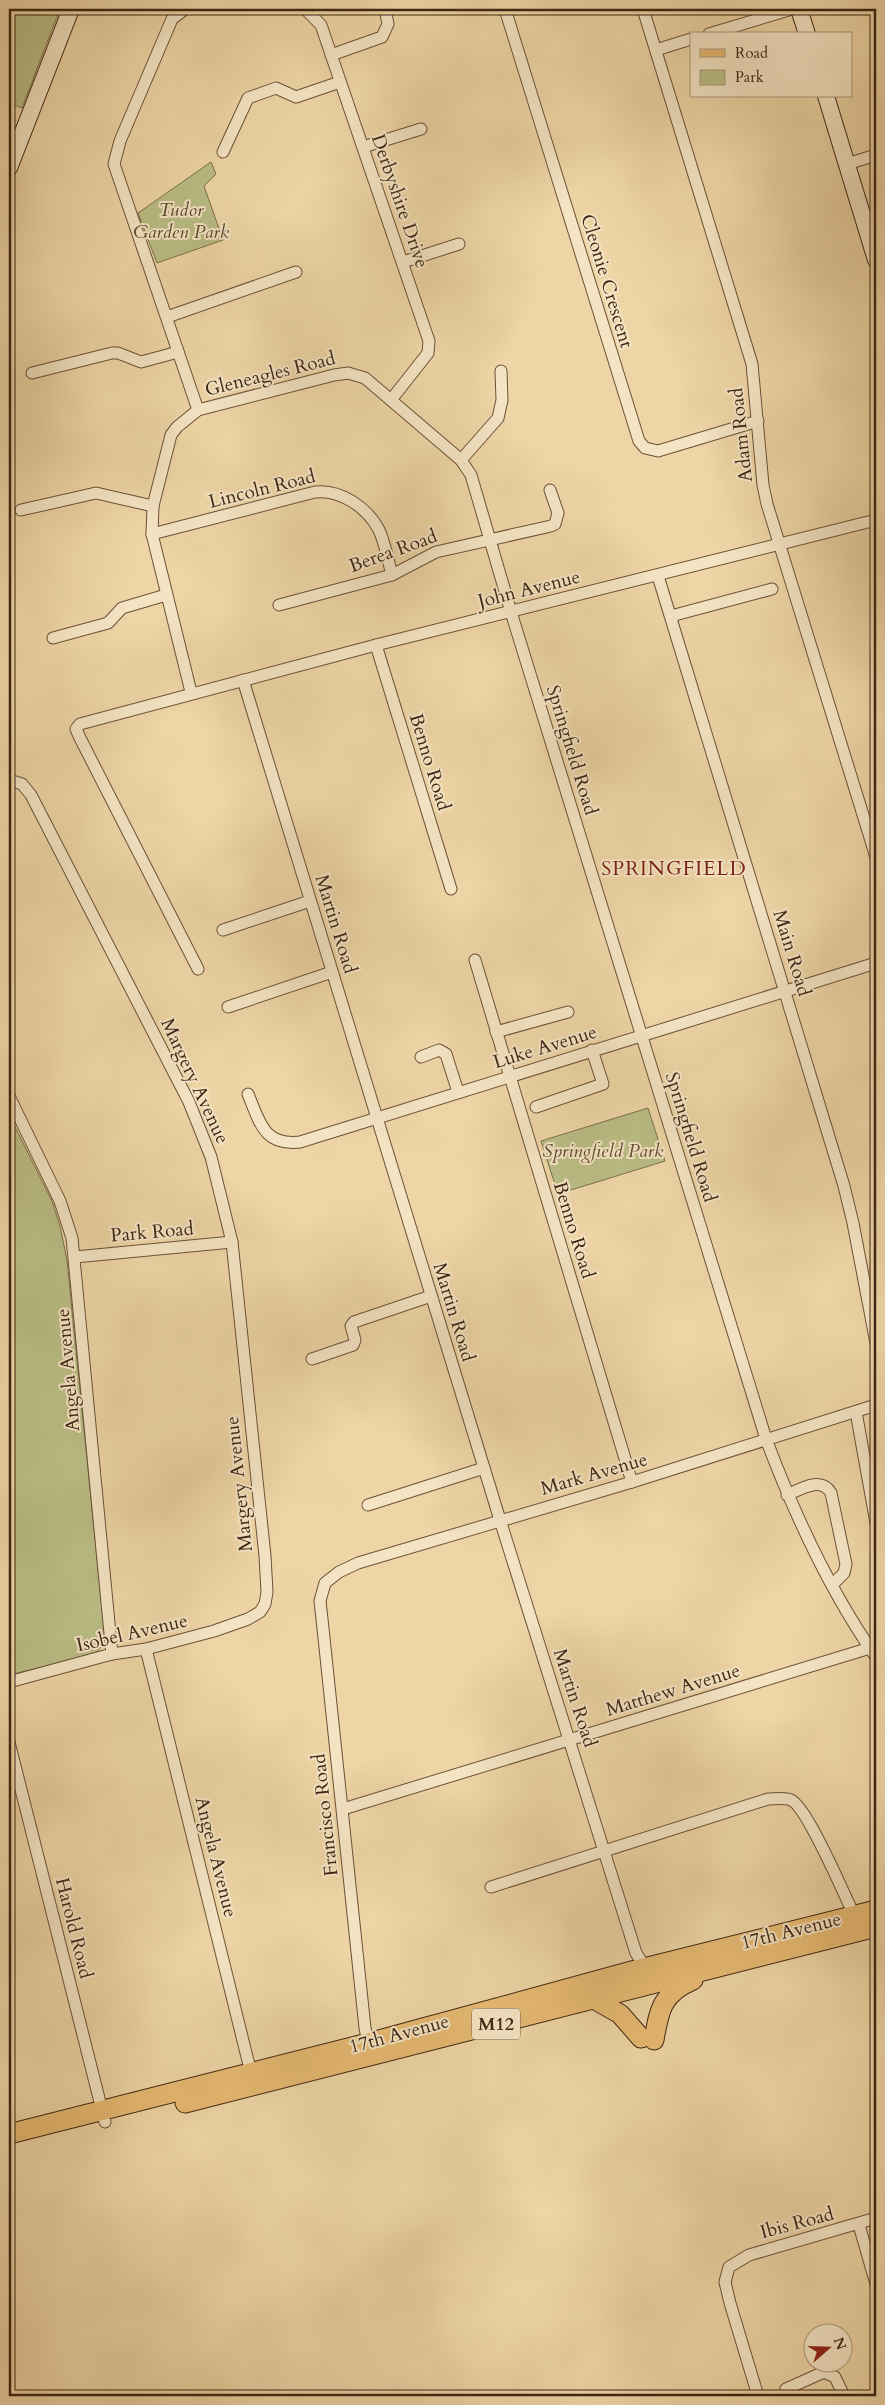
<svg xmlns="http://www.w3.org/2000/svg" width="885" height="2405" viewBox="0 0 885 2405" font-family="Cardo,serif">
  <style>
    .green { fill: #babd85; stroke: #7c714c }
    .lines { fill: none; stroke-linecap: round; stroke-linejoin: round }
    .street-casing { stroke: #6b5138; stroke-width: 13 }
    .secondary-casing { stroke: #3f2514; stroke-width: 18 }
    .primary-casing { stroke: #3f2514; stroke-width: 21 }
    .street { stroke: #f4e4c4; stroke-width: 11 }
    .secondary { stroke: #f4e4c4; stroke-width: 16 }
    .primary { stroke: #e7ba72; stroke-width: 19 }
    .labels { text-anchor: middle; dominant-baseline: central; stroke-width: 4; stroke-linejoin: round; paint-order: stroke }
    .shield { fill: #f4e4c4; stroke: #755e49; stroke-width: 1 }
    .shield-label { font-size: 18px; font-weight: bold; fill: #3f2514 }
    .street-label { font-size: 19px; fill: #3f2514; stroke: #f4e4c4 }
    .park-label { font-size: 19px; font-style: italic; fill: #5e4b30; stroke: #f4e4c4 }
    .neighbourhood-label { font-size: 20px; letter-spacing: 1px; fill: #7a1f14; stroke: #f4e4c4 }
  </style>
  <rect width="100%" height="100%" fill="#eed5a5"/>
  <filter id="stains"><feTurbulence type="fractalNoise" baseFrequency=".004" numOctaves="4"/><feColorMatrix values="0 0 0 0 .2 0 0 0 0 .09 0 0 0 0 .02 0 0 0 .5 -.17"/></filter>
  <radialGradient id="worn" r=".72"><stop offset=".6" stop-color="#630" stop-opacity="0"/><stop offset="1" stop-color="#630" stop-opacity=".3"/></radialGradient>
  <g class="green">
    <polygon points="9,9 60,9 22,108 9,103"/>
    <polygon points="211,162 216,174 204,186 223,240 157,263 138,213"/>
    <polygon points="648,1108 665,1161 558,1194 541,1141"/>
    <polygon points="9,1115 52,1201 60,1226 67,1260 105,1638 102,1646 95,1654 9,1675"/>
  </g>
  <g class="lines">
    <g class="street-casing">
      <g id="street">
        <polyline points="185,9 172,19 120,141 114,164 198,410"/>
        <polyline points="305,9 321,25 429,341 428,353 391,400"/>
        <polyline points="505,9 639,441 645,448 658,451 758,421"/>
        <polyline points="643,9 752,364 763,485 767,504 876,857"/>
        <polyline points="709,34 792,9"/>
        <polyline points="656,50 691,39"/>
        <polyline points="331,55 382,37 388,24 385,9"/>
        <polyline points="363,147 421,129"/>
        <polyline points="223,152 248,98 276,88 296,97 340,82"/>
        <polyline points="847,164 876,155"/>
        <polyline points="403,262 459,244"/>
        <polyline points="167,317 296,272"/>
        <polyline points="32,373 112,353 118,353 141,362 178,352"/>
        <polyline points="461,460 498,418 502,400 501,371"/>
        <polyline points="21,510 96,493 153,506"/>
        <path d="M152,534L315,492C340,489 367,507 379,530C385,543 388,560 392,575"/>
        <polyline points="658,576 844,1186 853,1223 876,1343"/>
        <polyline points="279,605 392,575 436,552 551,526 555,524 558,513 550,490"/>
        <polyline points="671,616 772,589"/>
        <polyline points="53,638 108,623 122,608 166,595"/>
        <polyline points="376,645 451,889"/>
        <polyline points="243,680 500,1520 636,1953 645,1967 645,1974"/>
        <path d="M191,692L152,534L153,506L171,435L177,427L198,410L334,375L348,373L365,378L461,460L471,475L511,612L766,1439C795,1516 829,1590 876,1657"/>
        <polyline points="9,780 22,784 31,795 189,1102 211,1157 232,1242 265,1556 267,1592 265,1604 260,1612 248,1619 214,1631 146,1649 112,1654 9,1682"/>
        <polyline points="223,930 310,901"/>
        <polyline points="475,960 632,1482"/>
        <polyline points="198,969 80,738 76,729 80,724 376,645 876,520"/>
        <polyline points="228,1007 332,972"/>
        <polyline points="496,1032 568,1012"/>
        <polyline points="421,1057 439,1050 446,1054 458,1092"/>
        <path d="M248,1094C260,1123 264,1146 300,1142L876,963"/>
        <polyline points="9,1096 60,1201 72,1238 112,1654"/>
        <polyline points="536,1107 603,1084 592,1050"/>
        <polyline points="75,1257 232,1242"/>
        <polyline points="312,1359 353,1345 355,1340 351,1326 354,1322 431,1296"/>
        <polyline points="856,1412 876,1523"/>
        <path d="M787,1495C801,1489 821,1476 831,1493L846,1564L844,1573L832,1585"/>
        <polyline points="368,1505 484,1468"/>
        <polyline points="146,1649 251,2073"/>
        <polyline points="9,1742 105,2122"/>
        <polyline points="343,1809 870,1648"/>
        <path d="M491,1887L768,1799C775,1799 784,1797 791,1800C807,1807 844,1894 854,1915"/>
        <polyline points="368,2043 365,2028 322,1619 320,1601 325,1583 339,1572 358,1563 632,1482 876,1405"/>
        <polyline points="859,2225 876,2284"/>
        <polyline points="758,2396 730,2303 725,2282 729,2267 749,2255 876,2218"/>
        <polyline points="786,2396 786,2389 824,2372 835,2377 844,2396"/>
      </g>
    </g>
    <g class="secondary-casing">
      <g id="secondary">
        <polyline points="799,9 807,34"/>
        <polyline points="826,96 876,260"/>
        <polyline points="9,168 71,9"/>
      </g>
    </g>
    <g class="primary-casing">
      <g id="primary">
        <polyline points="592,1998 620,2014 641,2038"/>
        <path d="M654,2040C659,2010 662,1993 693,1980"/>
        <polyline points="185,2103 876,1927"/>
        <polyline points="9,2134 368,2043 632,1971 876,1910"/>
      </g>
    </g>
    <use href="#street" class="street"/>
    <use href="#secondary" class="secondary"/>
    <use href="#primary" class="primary"/>
  </g>
  <g class="labels">
    <rect class="shield" x="472" y="2008.5" width="48" height="31" rx="4"/>
    <g class="shield-label">
      <text x="496" y="2024">M12</text>
    </g>
    <g class="street-label">
      <text transform="translate(400 201) rotate(71)">Derbyshire Drive</text>
      <text transform="translate(607 281) rotate(73)">Cleonie Crescent</text>
      <text transform="translate(270 374) rotate(-14)">Gleneagles Road</text>
      <text transform="translate(741 435) rotate(-96)">Adam Road</text>
      <text transform="translate(262 489) rotate(-14)">Lincoln Road</text>
      <text transform="translate(393 551) rotate(-20)">Berea Road</text>
      <text transform="translate(529 589) rotate(-14)">John Avenue</text>
      <text transform="translate(572 750) rotate(73)">Springfield Road</text>
      <text transform="translate(430 762) rotate(73)">Benno Road</text>
      <text transform="translate(336 924) rotate(73)">Martin Road</text>
      <text transform="translate(792 953) rotate(73)">Main Road</text>
      <text transform="translate(545 1047) rotate(-17)">Luke Avenue</text>
      <text transform="translate(195 1081) rotate(65)">Margery Avenue</text>
      <text transform="translate(691 1137) rotate(73)">Springfield Road</text>
      <text transform="translate(574 1230) rotate(73)">Benno Road</text>
      <text transform="translate(152 1232) rotate(-5)">Park Road</text>
      <text transform="translate(454 1312) rotate(73)">Martin Road</text>
      <text transform="translate(68 1370) rotate(-95)">Angela Avenue</text>
      <text transform="translate(594 1474) rotate(-16)">Mark Avenue</text>
      <text transform="translate(239 1484) rotate(-96)">Margery Avenue</text>
      <text transform="translate(132 1633) rotate(-13)">Isobel Avenue</text>
      <text transform="translate(673 1690) rotate(-17)">Matthew Avenue</text>
      <text transform="translate(575 1698) rotate(72)">Martin Road</text>
      <text transform="translate(325 1815) rotate(-96)">Francisco Road</text>
      <text transform="translate(216 1857) rotate(76)">Angela Avenue</text>
      <text transform="translate(74 1928) rotate(76)">Harold Road</text>
      <text transform="translate(791 1931) rotate(-14)">17th Avenue</text>
      <text transform="translate(399 2034) rotate(-15)">17th Avenue</text>
      <text transform="translate(797 2223) rotate(-15)">Ibis Road</text>
    </g>
    <g class="park-label">
      <text x="181" y="210">Tudor<tspan x="181" dy="22">Garden Park</tspan></text>
      <text x="603" y="1151">Springfield Park</text>
    </g>
    <g class="neighbourhood-label">
      <text x="674" y="868">SPRINGFIELD</text>
    </g>
  </g>
  <rect width="885" height="2405" fill="none" stroke="#eed5a5" stroke-width="30"/>
  <rect x="10" y="10" width="865" height="2385" fill="none" stroke="#3f2514" stroke-width="2.5"/>
  <rect x="15" y="15" width="855" height="2375" fill="none" stroke="#3f2514"/>
  <rect x="690" y="32" width="162" height="65" fill="#f4e4c4" stroke="#ac987e"/>
  <rect x="700" y="49" width="25" height="8" fill="#e7ba72" stroke="#ac987e"/>
  <text x="735" y="58" font-size="15" fill="#3f2514">Road</text>
  <rect x="700" y="70" width="25" height="15" fill="#babd85" stroke="#ac987e"/>
  <text x="735" y="82" font-size="15" fill="#3f2514">Park</text>
  <g transform="translate(828 2348) rotate(70)"><circle r="24" fill="#f4e4c4" stroke="#ac987e"/>
  <path d="M0-4L9 19L0 12L-9 19Z" fill="#8f2418"/>
  <text y="-8" font-size="14" font-weight="bold" text-anchor="middle" fill="#3f2514">N</text>
  </g>
  <rect width="100%" height="100%" filter="url(#stains)"/>
  <rect width="100%" height="100%" fill="url(#worn)"/>
</svg>
